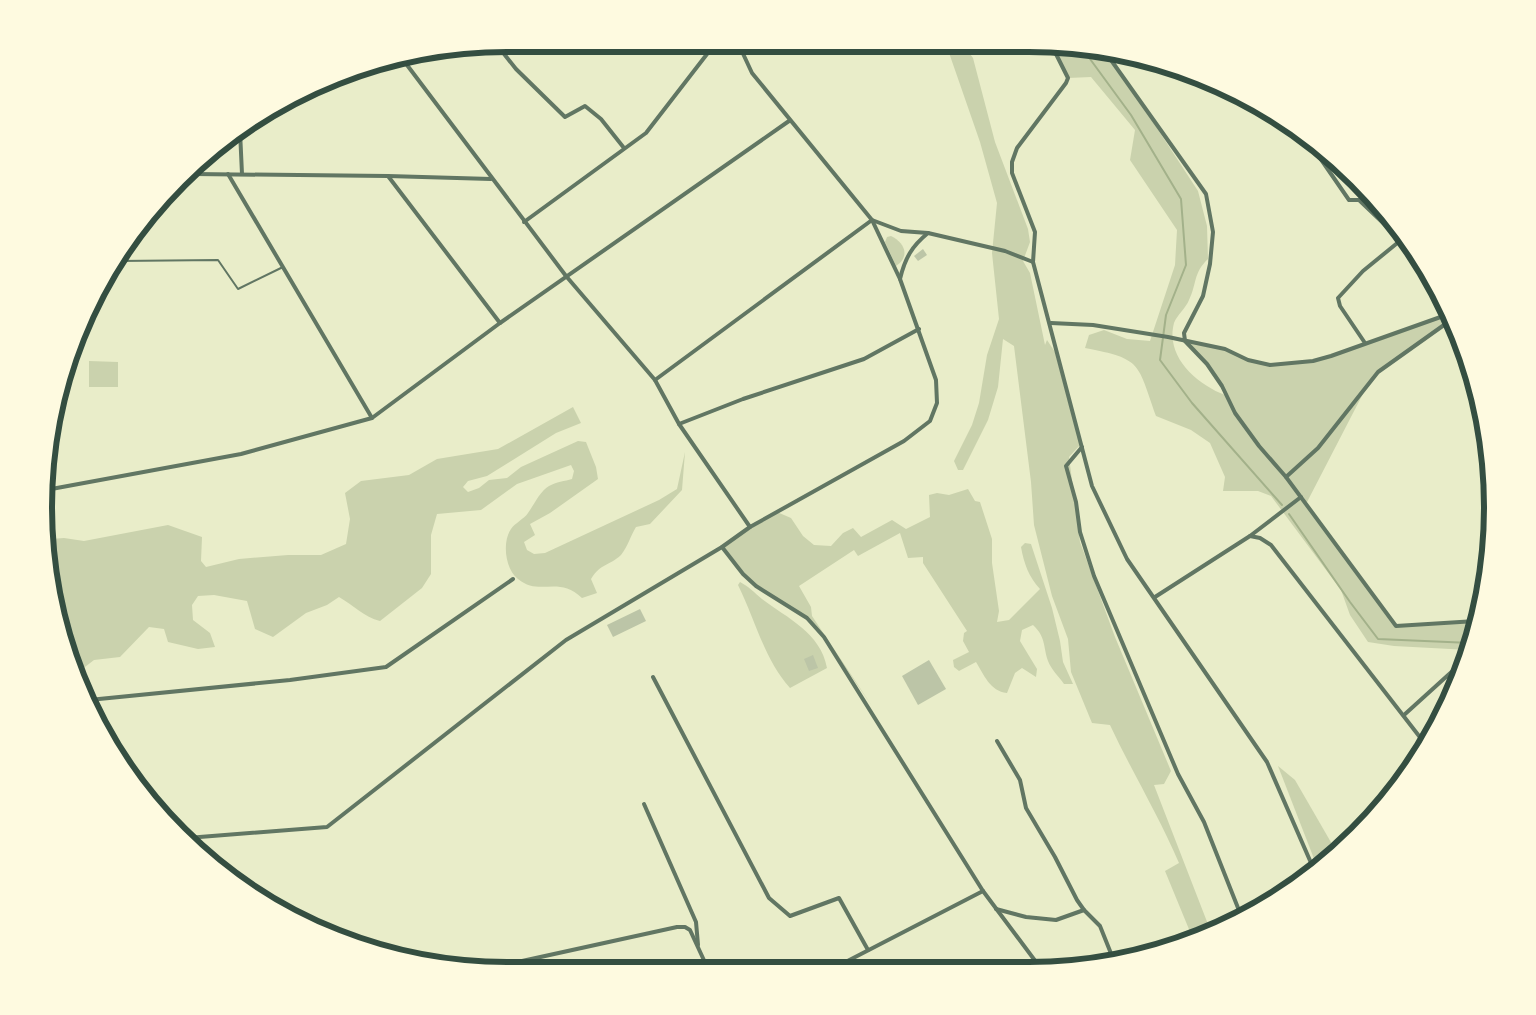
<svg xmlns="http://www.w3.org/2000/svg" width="1536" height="1015" viewBox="0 0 1536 1015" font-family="Manrope,sans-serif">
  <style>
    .green { fill: #cad2ad }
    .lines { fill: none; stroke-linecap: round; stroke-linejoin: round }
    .stream { stroke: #a3b18a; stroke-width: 2 }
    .building { fill: #bcc5a7 }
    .service { stroke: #617663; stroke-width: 2 }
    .minor { stroke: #617663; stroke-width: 4 }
    .rim { fill: none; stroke: #344e41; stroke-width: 6 }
  </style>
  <rect width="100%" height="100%" fill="#e9edc9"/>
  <g class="green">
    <path d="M947,47H965L973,58L995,142L1028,229L1030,242L1023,261L1030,273L1045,345L1047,340L1055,352L1080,445L1069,457L1080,542L1115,637L1171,771L1164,784L1154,785L1211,932L1193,939L1165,871L1179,863C1159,816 1132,772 1110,725L1092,723L1071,672L1068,639L1052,596L1034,525L1031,482L1014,346L1003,339L998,387L988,420L963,470H958L954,461L972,425L979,403L987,355L999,319L992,253L997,203L980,142Z"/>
    <path d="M1052,48H1089L1108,53L1198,191L1207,226L1208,259C1193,273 1197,284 1189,300C1186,308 1177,315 1174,323C1165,357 1197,384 1225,395L1215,376L1185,341L1215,346L1248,360L1270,365L1313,361L1449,314L1451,320L1381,369L1367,386L1306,504L1396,626L1462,622L1475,623L1469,650L1394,646L1368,642L1350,615L1341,590L1271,496L1258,491H1223L1225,477L1210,443L1191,430L1156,416C1137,363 1143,359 1085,348L1089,335L1104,330L1127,339L1150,341L1175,265L1177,230L1130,160L1135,130L1091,77L1068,78Z"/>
    <path d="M891,236C904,242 911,256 896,266L885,242L887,237Z"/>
    <polygon points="89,361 118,362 118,387 89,387"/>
    <path d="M573,407L581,423L556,433L487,476L468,481L463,487L468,492L479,488L489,480L507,478L521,467L578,441L586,442L596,467L598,479L550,513L530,524L535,535L524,542L527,550L534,554L545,553L659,500L677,489L685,452L682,490L650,524L636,527C631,535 627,548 621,555C609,566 601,563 591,579L597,593L582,598C558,575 540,597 518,579C505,569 502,542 511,529C515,523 524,519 528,513C534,505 540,491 549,486C556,482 565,481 572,479L574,471L571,465L517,484L481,510L437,514L431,535V574L422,588L380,621C364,617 353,605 339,597L327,605L306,613L273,637L255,629L247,601L214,595L198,596L192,605L193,620L210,633L215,647L198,649L168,642L164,629L149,627L120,657L94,660L81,670L77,669L59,627L51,539L64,538L84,541L168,525L202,537L201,561L206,567L239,559L288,555H321L346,544L350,519L345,493L361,481L409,475L437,459L498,449Z"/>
    <path d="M968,489L975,501L980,502L992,539V563L999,611L997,622L1009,620L1040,589C1029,577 1024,564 1021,547L1025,543L1031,544L1052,608L1060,641L1063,662L1073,684H1064C1059,677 1051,669 1048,661C1043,646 1046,637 1033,625L1022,630L1020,641L1037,669L1036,677L1022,668L1015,673L1007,693C990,691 984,675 976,662L959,671L954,667L953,660L969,652L963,641L964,633L967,631L923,563V557L908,558L900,533L858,556L854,550L799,586L811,607L812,616L872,706L824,637L807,618L757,587L735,567L722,547L777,512L791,518L803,536L814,545L831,546L843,533L853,528L861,537L892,520L906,529L930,517L929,495L937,493L949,495Z"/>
    <path d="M740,582C748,586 755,593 762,599C787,618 821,633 827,668L790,688C764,659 755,619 738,585Z"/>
    <polygon points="1278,766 1295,780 1336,851 1318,869"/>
  </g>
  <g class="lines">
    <g class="stream">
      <polyline points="1082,48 1131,115 1181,199 1186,265 1166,315 1160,360 1192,403 1282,505"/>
      <polyline points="1289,514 1350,602 1378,639 1471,643"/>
    </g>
  </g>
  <g class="building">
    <polygon points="923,249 927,255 918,261 914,256"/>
    <polygon points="640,609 646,621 613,637 607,625"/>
    <polygon points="813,655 818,668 809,671 804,659"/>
    <polygon points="929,660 946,689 918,705 902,676"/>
  </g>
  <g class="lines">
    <polyline class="service" points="119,261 218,260 238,289 283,267"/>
    <g class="minor">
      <polyline points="497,45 516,69 565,117 585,106 601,119 624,148"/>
      <polyline points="1053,48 1068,78 1066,83 1017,148 1012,162 1012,173 1035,232 1033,262 1092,486 1127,559 1267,762 1315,872"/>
      <polyline points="1106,53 1206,194 1213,232 1210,264 1203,296 1184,333 1185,341 1207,364 1222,386 1235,413 1259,446 1286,477 1396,626 1476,621"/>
      <polyline points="404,61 566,276 655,380 679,424 750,527"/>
      <polyline points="390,63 405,63"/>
      <polyline points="240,131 242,174"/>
      <polyline points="1309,142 1349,200 1359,200 1401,240 1363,271 1338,298 1340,306 1365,343"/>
      <polyline points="194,174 388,176 491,179"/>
      <polyline points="228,174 372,418"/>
      <polyline points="388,176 500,323"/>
      <polyline points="524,222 646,133 714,45"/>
      <path d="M900,279C905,258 912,246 928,233L1005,251L1033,262"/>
      <polyline points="1051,323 1093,325 1168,337 1225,349 1248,360 1270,365 1313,361 1331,356 1449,314"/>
      <polyline points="655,380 872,220 901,231 928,233"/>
      <polyline points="679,424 743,399 864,359 919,329"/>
      <polyline points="1082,447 1066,466 1076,502 1080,532 1094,576 1178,774 1204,822 1242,918"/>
      <polyline points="1286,477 1318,448 1378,372 1451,320"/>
      <polyline points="46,490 241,454 372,418 500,323 789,121"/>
      <polyline points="1250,536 1301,497"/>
      <polyline points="722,547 743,574 756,586 807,618 824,637 983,891 1042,970"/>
      <polyline points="1155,597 1250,536 1260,538 1271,545 1426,745"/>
      <polyline points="653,677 769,898 790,916 839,898 868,950"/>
      <polyline points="89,700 290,680 386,667 513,579"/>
      <polyline points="1404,715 1468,657"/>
      <polyline points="997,741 1020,780 1026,808 1055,857 1077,900 1084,910 1100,926 1114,961"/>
      <polyline points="644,804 696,922 698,945"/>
      <polyline points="187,838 327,827 566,640 722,547 750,527 904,441 930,421 937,403 936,380 900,279 872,220 752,73 739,45"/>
      <polyline points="996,909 1026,917 1056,920 1084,910"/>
      <polyline points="495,967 677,927 685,927 690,930 708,969"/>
      <polyline points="832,969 983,891"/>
    </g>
  </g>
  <path d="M0 0H1536V1015H0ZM507 52H1029A455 455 0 0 1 1484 507V507A455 455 0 0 1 1029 962H507A455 455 0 0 1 52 507V507A455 455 0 0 1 507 52Z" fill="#fefae0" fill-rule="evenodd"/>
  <path class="rim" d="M507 52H1029A455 455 0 0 1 1484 507V507A455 455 0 0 1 1029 962H507A455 455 0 0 1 52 507V507A455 455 0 0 1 507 52Z"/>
</svg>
